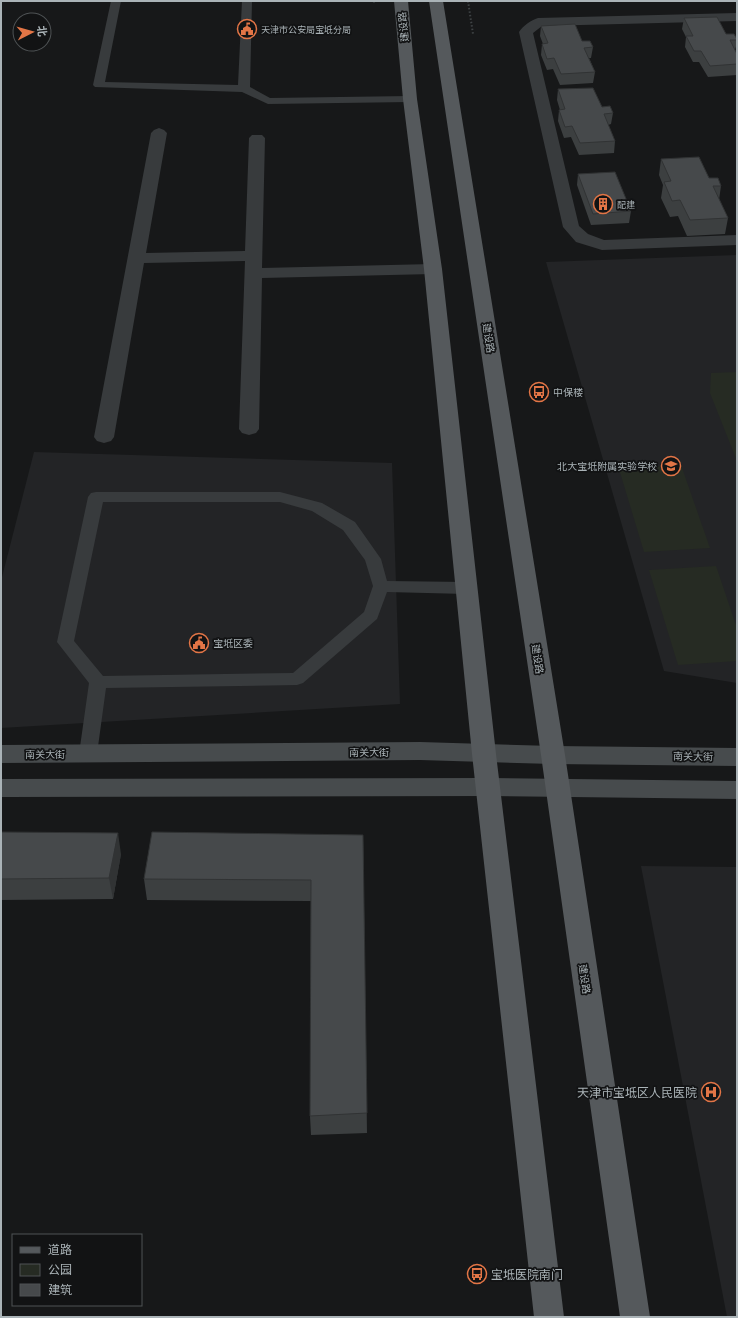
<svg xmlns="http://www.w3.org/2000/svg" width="738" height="1318" viewBox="0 0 738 1318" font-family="Commissioner,'Noto Sans SC',sans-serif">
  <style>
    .built { fill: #232426 }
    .green { fill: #262b23 }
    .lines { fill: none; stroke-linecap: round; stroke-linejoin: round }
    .path { stroke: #3e4244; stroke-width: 2; stroke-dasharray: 1.5 2; stroke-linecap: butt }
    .lane { fill: #383b3d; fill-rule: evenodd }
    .street { fill: #383b3d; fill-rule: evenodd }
    .secondary { fill: #474b4d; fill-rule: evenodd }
    .primary { fill: #55595c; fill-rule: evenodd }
    .wall { fill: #3c3f40 }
    .shaded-wall { fill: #313334 }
    .building { fill: #46494b; stroke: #313334 }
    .labels { text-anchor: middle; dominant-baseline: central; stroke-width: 3.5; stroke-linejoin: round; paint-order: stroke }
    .far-poi-label { font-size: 9px; fill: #aab3b7; stroke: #121314; text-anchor: start }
    .street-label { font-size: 10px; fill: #aab3b7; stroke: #121314 }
    .poi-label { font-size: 10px; fill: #aab3b7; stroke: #121314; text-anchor: start }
    .near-poi-label { font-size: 12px; fill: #aab3b7; stroke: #121314; text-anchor: end }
  </style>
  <rect width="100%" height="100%" fill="#171819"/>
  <g class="built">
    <polygon points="737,255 737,683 664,671 546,262"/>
    <polygon points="34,452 392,463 400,704 1,728 1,581"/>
    <polygon points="641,866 737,867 737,1317 727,1317"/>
  </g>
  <g class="green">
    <polygon points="737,372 737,461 710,393 711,373"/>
    <polygon points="681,465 710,548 644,552 619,469"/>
    <polygon points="716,566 737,628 737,661 678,665 649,570"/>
  </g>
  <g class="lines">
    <g class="path">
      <polyline points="374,1 374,4"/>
      <polyline points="468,1 473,34"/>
    </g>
    <g class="lane">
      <polygon points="111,1 121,1 105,82 238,85 242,1 252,1 250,87 270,98 410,96 416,99 410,102 268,104 242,92 95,87 93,85"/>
      <path d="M96,492H280L322,503L355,522L381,559L387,581L466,582L472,584L474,588L472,592L466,594L387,592L377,619L303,683L297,685L106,688L97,754L94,759L88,761L82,759L79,754L89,683L57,642L88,497L91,493ZM103,502H280L312,511L343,530L365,560L373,586L364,612L293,673L103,676L74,641Z"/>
    </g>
    <g class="street">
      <path d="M737,13V21L542,26L533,33L579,226L588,234L604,240L737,235V245L602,250L576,242L563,227L519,32C523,26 531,20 538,18Z"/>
      <polygon points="159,128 164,130 167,133 146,253 245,251 249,138 252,135 262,135 265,138 262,268 433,264 439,265 442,269 439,273 433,274 262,278 259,429 256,433 249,435 242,433 239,429 245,261 144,263 114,437 111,441 104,443 97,441 94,437 151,133 154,130"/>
    </g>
    <g class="secondary">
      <polygon points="420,742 553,746 737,748 737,766 553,764 420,760 1,763 1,745"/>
      <polygon points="489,778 737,781 737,799 489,796 1,797 1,779"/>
    </g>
    <g class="primary">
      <polygon points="394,1 408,1 417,99 442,269 496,754 564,1317 534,1317 472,754 424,269 403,99"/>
      <polygon points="429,1 443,1 565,755 650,1317 620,1317 541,755"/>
    </g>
  </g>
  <g class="wall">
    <polygon points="684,18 726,34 737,39 737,43 735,50 737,54 737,75 708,77 699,62 693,62 685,47 686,37 682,29"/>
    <polygon points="541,26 582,41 593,47 591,58 589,58 595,72 593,83 560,85 553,69 547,70 541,55 542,44 543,44 540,36"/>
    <polygon points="558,89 602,107 613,113 611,124 608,125 615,141 614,153 579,155 571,137 564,138 558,121 559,110 560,110 557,100"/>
    <polygon points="661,159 709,178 721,186 719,200 728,218 725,234 687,236 678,216 670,217 661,198 663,185 659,175"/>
    <polygon points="578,174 631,211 629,223 591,225 577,185"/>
    <polygon points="1,832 121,854 113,899 1,900"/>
    <polygon points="363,835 367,1133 311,1135 310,1116 311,901 147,900 144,879"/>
  </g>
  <polygon class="shaded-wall" points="118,833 121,854 113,899 109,878"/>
  <g class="building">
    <polygon points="717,17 726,34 734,34 737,39 737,40 730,40 737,54 737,64 710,66 701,51 694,51 686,36 693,36 684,18"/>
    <polygon points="575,24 582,41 590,41 593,47 584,48 595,72 561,74 554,58 547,59 542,44 548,43 541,26"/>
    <polygon points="593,88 602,107 610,106 613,113 604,114 615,141 580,143 572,126 565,127 559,110 565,109 558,89"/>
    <polygon points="699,157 709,178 718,178 721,186 713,186 728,218 690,220 680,200 672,201 664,182 671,181 661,159"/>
    <polygon points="615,172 631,211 593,214 578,174"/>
    <polygon points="1,832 118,833 109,878 1,879"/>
    <polygon points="152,832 363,835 367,1113 310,1116 311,880 144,879"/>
  </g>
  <defs>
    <g id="civic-ring" transform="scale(1)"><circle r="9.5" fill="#121314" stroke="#e27546" stroke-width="1.5"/><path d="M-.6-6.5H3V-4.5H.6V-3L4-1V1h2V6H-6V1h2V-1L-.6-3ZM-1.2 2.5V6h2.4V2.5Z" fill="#e27546"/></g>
    <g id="building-ring" transform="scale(1)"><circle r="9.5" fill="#121314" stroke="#e27546" stroke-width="1.5"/><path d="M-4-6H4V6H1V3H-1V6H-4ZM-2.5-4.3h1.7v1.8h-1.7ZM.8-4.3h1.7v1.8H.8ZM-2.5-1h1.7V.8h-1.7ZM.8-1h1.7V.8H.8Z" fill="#e27546"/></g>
    <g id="bus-ring" transform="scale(1)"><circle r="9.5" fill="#121314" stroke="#e27546" stroke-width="1.5"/><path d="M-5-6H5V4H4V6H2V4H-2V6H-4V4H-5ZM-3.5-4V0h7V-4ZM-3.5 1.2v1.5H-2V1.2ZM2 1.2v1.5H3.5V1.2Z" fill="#e27546"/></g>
    <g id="school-ring" transform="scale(1)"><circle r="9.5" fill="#121314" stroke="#e27546" stroke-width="1.5"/><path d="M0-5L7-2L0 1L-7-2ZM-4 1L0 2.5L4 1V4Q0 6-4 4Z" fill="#e27546"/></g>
    <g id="hospital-ring" transform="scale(1)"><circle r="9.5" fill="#121314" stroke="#e27546" stroke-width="1.5"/><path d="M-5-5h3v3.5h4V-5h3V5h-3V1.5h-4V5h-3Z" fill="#e27546"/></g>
  </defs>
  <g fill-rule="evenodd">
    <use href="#civic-ring" x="247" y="29"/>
    <use href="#building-ring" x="603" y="204"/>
    <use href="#bus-ring" x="539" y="392"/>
    <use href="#school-ring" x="671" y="466"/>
    <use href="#civic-ring" x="199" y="643"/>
    <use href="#hospital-ring" x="711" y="1092"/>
    <use href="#bus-ring" x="477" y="1274"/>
  </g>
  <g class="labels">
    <g class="far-poi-label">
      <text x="261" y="29">天津市公安局宝坻分局</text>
      <text x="617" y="204">配建</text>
    </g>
    <g class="street-label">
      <text transform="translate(403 27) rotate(-96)">建设路</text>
      <text transform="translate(489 338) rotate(81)">建设路</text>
      <text transform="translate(538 659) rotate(81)">建设路</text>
      <text x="369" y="752">南关大街</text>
      <text x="45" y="754">南关大街</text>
      <text transform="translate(693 756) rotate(1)">南关大街</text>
      <text transform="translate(585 979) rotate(82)">建设路</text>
    </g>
    <g class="poi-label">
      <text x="553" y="392">中保楼</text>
      <text x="657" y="466" text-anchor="end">北大宝坻附属实验学校</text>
      <text x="213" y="643">宝坻区委</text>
    </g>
    <g class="near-poi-label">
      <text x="697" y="1092">天津市宝坻区人民医院</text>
      <text x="491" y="1274" text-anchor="start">宝坻医院南门</text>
    </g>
  </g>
  <rect width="738" height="1318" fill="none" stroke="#aab3b7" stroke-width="4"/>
  <rect x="12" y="1234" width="130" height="72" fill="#121314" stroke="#4f5355"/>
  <rect x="20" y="1247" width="20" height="6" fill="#55595c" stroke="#4f5355"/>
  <text x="48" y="1254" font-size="12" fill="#aab3b7">道路</text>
  <rect x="20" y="1264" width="20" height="12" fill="#262b23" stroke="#4f5355"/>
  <text x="48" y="1274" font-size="12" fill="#aab3b7">公园</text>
  <rect x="20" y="1284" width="20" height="12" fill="#46494b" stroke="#4f5355"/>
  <text x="48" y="1294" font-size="12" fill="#aab3b7">建筑</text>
  <g transform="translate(32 32) rotate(84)"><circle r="19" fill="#121314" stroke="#4f5355"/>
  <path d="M0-3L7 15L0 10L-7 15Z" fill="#e27546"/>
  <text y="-6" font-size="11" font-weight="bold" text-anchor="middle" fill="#aab3b7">北</text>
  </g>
</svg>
